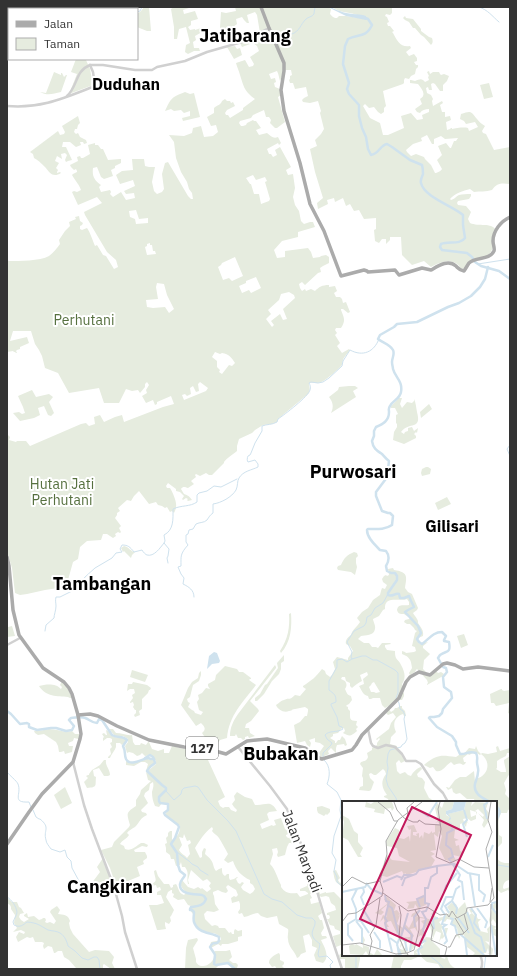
<svg xmlns="http://www.w3.org/2000/svg" width="517" height="976" viewBox="0 0 517 976" font-family="'IBM Plex Sans',sans-serif">
  <style>
    .green { fill: #e6ecdf; fill-rule: evenodd }
    .water { fill: #cfe2ee }
    .lines { fill: none; stroke-linecap: round; stroke-linejoin: round }
    .stream { stroke: #cfe2ee; stroke-width: 1 }
    .river { stroke: #cfe2ee; stroke-width: 2.5 }
    .minor { stroke: #d0d0d0; stroke-width: 2.5 }
    .major { stroke: #ababab; stroke-width: 3.5 }
    .labels { text-anchor: middle; dominant-baseline: central; stroke-width: 4; stroke-linejoin: round; paint-order: stroke }
    .shield { fill: #fff; stroke: #707070; stroke-width: 1 }
    .shield-label { font-size: 13px; font-weight: bold; fill: #333 }
    .park-label { font-size: 14px; fill: #56703f; stroke: #fff }
    .street-label { font-size: 14px; fill: #333; stroke: #fff }
    .quarter-label { font-size: 16px; font-weight: bold; fill: #000; stroke: #fff }
    .district-label { font-size: 18px; font-weight: bold; fill: #000; stroke: #fff }
    .inset-river { fill: none; stroke: #cfe2ee; stroke-width: 2 }
    .inset-road { fill: none; stroke: #adadad; stroke-width: 1 }
    .view { fill: #c2185b; fill-opacity: 0.15; stroke: #c2185b; stroke-width: 2 }
    .inset-edge { fill: none; stroke: #333; stroke-width: 2 }
  </style>
  <rect width="100%" height="100%" fill="#fff"/>
  <g class="green">
    <polygon points="82,7 114,7 115,9 81,9"/>
    <polygon points="144,7 149,7 151,31 147,31 137,27 137,14 141,11"/>
    <polygon points="174,7 192,7 183,10 184,14 195,11 198,19 191,21 191,25 188,27 190,30 195,29 195,30 201,28 202,32 195,36 196,40 193,42 194,48 199,48 200,51 194,51 188,54 185,52 186,45 190,43 186,27 179,29 177,39 174,39 174,27 171,9"/>
    <path d="M235,7H328L331,9L330,14C332,16 333,18 337,18L339,16H346L366,19C362,17 358,15 354,14C346,12 339,12 332,7H393L392,8V13L390,15L386,14L385,16L387,17L389,22L387,23L388,26H390L394,31L392,32L393,33C397,41 401,48 410,46L411,48L406,52L409,56L414,54L417,58V61L414,62L416,65H418V67L416,69L415,74L411,76L409,79L405,78L404,80V83L403,84L383,91L386,106L384,108V112L381,114L378,112L374,107L369,108L365,104L363,106L370,118L380,123L383,135H388L404,128L401,116L411,113L417,120L423,119L422,115L429,112V109C425,109 422,110 420,113L417,112L415,109L422,104L420,99C427,95 422,89 418,84L410,83V80H411L415,81C420,79 422,78 425,82L429,80L428,77L429,76L427,72L429,71L430,74L433,72H439L440,74L441,75L444,74L449,76L447,81L443,85V91H440L435,84L433,83L431,84L432,90H429L428,87L426,88L427,93L431,95L433,99L432,101L433,106L442,101L443,103L440,105L442,112H445V117L450,116L451,120L446,122L447,130L450,129L451,128H452V129C456,128 464,127 468,128L469,131L478,127L475,122L466,124L464,121L460,119L461,114C472,110 471,112 477,119C479,122 482,124 485,126L482,131L483,133L486,134L494,150L510,147V184C501,183 497,183 492,190C486,192 480,191 474,192L470,189C463,191 455,193 450,199L451,200C455,199 455,197 459,195C462,194 467,194 471,194V196L469,199L458,201L457,203L458,205L466,206L471,212L468,219L470,223C479,227 491,222 496,230C494,239 495,252 486,256C483,257 480,257 477,259C471,262 468,268 461,269C460,267 459,265 457,264C449,258 438,263 431,267L424,261L412,265L402,255L401,237H390V240L386,244V239H382L379,243L375,241L374,230L376,229V218L364,219L359,210L354,211L350,204L346,206L343,198L335,202L334,198L327,200L328,204L318,209L317,203L323,198L315,172L310,149L317,146L315,140L321,134L324,129L320,113L321,111L318,101L310,103L303,102L302,100L304,98L308,96L306,87L295,89L293,83H290L289,80L290,79V76L292,75L291,70H285L280,81C279,78 279,75 277,71L269,74L271,79L275,78L276,82L274,83L275,87L280,89L281,95L278,97L285,122L277,128H275L270,123L271,120L269,117H266L264,110L253,115L251,118L240,121L239,123L241,126H243L246,125L247,123L253,120L254,121H256L261,128L256,130L259,135L267,133C271,136 273,139 278,137L281,143L279,145L278,143L267,149L269,154H271L273,157L277,155L275,150L280,147L291,167L286,170L288,175L293,174L295,188L293,197L295,205L299,211L301,221L304,224L310,222H313L315,227L298,232V237L282,241L274,250L277,258L285,257V251L308,248L311,252L313,258L320,257L321,256L326,255L329,257V263L323,266L320,268L321,272L318,273L305,285L302,282L299,284L300,288L302,291L305,289L306,291L311,289L315,291C319,287 322,285 329,285V287L335,286L337,291L334,293L336,297H340L342,299L343,303L346,302L350,312L348,313L343,309H341V310C344,318 346,320 341,328H336L335,330L337,333L335,335L340,343L337,346L342,353L349,349L350,350C348,353 344,357 343,360C342,363 343,364 341,366C339,369 325,381 321,382C317,384 313,382 309,383C309,388 311,389 308,394L278,419L277,422L272,424L263,425L255,430L252,433L239,439L237,446V451C232,455 228,457 224,462V463L212,475H209L206,473L200,476L196,474L195,475L196,477L191,481L194,484L188,488C185,487 183,486 181,489L184,494C188,495 190,497 192,500L188,501L187,500L188,499L186,498L183,500L182,499L184,496L180,492L176,491V489L168,483L166,486L167,488H170C173,493 177,502 176,507C176,509 175,511 174,513L172,511L170,512L167,507L165,508L162,506L158,505L156,502L149,504L139,491L134,496L131,501L127,500L118,508L120,511L117,513V515L115,518L121,526L119,528L121,532L120,533L118,532L115,534L116,536L113,538L107,534H103L101,540L87,541L80,547L78,559L73,562L68,580L58,588L45,590L27,594L20,595L15,593L12,568L7,551V434L10,437L9,440L16,442L17,441H26L30,446L81,424L86,423L89,426L95,424L94,417L100,415L104,422L115,417L122,415L124,422L163,407L174,404L171,396L157,402V404L155,405L153,400L146,403L142,396L147,393L146,390L149,385L147,382L145,384V387L140,393L138,390L132,391L126,389L119,403H104L99,388L69,393L58,373L45,368L42,356L39,350L35,344L31,331H13L10,341L27,337L29,343L20,347V349L17,350L16,351L17,353H16L15,352H14L13,351L7,352V260L9,261C19,261 40,261 49,256C53,253 57,248 60,244L59,240L65,231L70,226L69,222L76,219L75,217L79,216L80,221L83,223L82,225L80,226V229L82,230L87,228C90,232 93,241 95,246L97,245L103,255L106,256L114,269L118,267L116,260L107,252L85,215L84,212L102,203L97,197L78,205L72,192L74,191L77,192L81,190C80,186 75,180 72,175L73,174L77,172V171L76,169L74,170L71,167L70,165L78,161L77,157L80,156L81,158H83L90,154L88,145L95,143V145H98L101,149H103L108,160L120,159H121V163L115,166V168L111,170L113,176L104,179L101,177L97,167L93,168C92,176 94,180 101,185L99,187L101,192L110,190L111,192L110,194L113,197L121,192L126,200L135,198L134,193L126,194L124,191L135,186L133,180L120,184L116,175L122,171L133,170L132,159H144L145,166L149,167H155L152,182L154,191L157,194L162,192L164,189L162,174L165,163L168,162L188,196L191,199H193L192,193L189,189L187,182L181,172L176,158L174,142L169,135L184,136L192,133L193,128L201,126L204,137L213,136L218,132L216,125L211,126L207,117L214,113V108C217,105 221,105 222,101L225,99L227,101H230L231,103L233,102L235,106L227,110L225,113L226,115H228L230,118L243,110V108L255,99C244,91 244,87 240,75C239,71 237,67 236,63L245,60L249,67L253,66L254,64L250,57L259,51L257,46L253,43L242,47L240,43L260,33L257,15L255,12L247,15L249,23H247L244,20L242,17L236,19L237,24L233,27L232,30L226,33L222,36L220,28L221,12L226,13L236,11ZM427,135L432,144H434V139L441,136L445,139L458,138L456,141H454L451,148H450L446,143L438,146L442,155L437,160L442,169C441,171 437,173 435,173L431,165L425,159L424,157L416,154L411,156L407,152L406,150L413,144L422,141L421,138ZM253,175L256,180L265,177L267,181L265,182L270,199L269,201L261,204L259,194H254L251,184H250L246,178ZM136,210L139,219L148,218V223L136,224L135,219L130,217L129,211ZM150,243V245H152L153,251H155L156,254L147,255L145,247L147,246V244ZM235,257L243,276L232,281L229,278L223,280L218,267L221,265L222,263ZM256,277L261,288L251,293L249,290L242,293L239,286L246,283V281ZM157,283L164,284L167,295L174,309L169,313L165,307L153,308L147,307L146,300L158,299L156,287ZM289,292L294,295L295,298L283,309L287,319L283,320L280,314L271,321L274,325L272,327L266,319L271,314L268,310L279,300L281,294ZM215,352L220,354L222,353C229,354 232,358 235,363L232,366L229,365L222,374L219,372L220,370L217,367V361L212,357ZM200,382L208,388L206,391L184,400L182,395L185,394L187,396L191,394L190,388L193,386L196,392L199,391L198,384Z"/>
    <path d="M405,16L406,18L413,19L421,29V31L429,37L432,38C433,41 433,43 431,45L424,37L421,35L415,28H413L409,22L405,20L403,18Z"/>
    <polygon points="235,46 237,49 240,48 242,55 234,59 227,47"/>
    <polygon points="76,59 86,60 90,69 93,85 69,94 77,74 71,72"/>
    <path d="M54,72L61,75V73H62L64,77L66,75H67L61,92C53,94 47,96 40,92L46,93Z"/>
    <polygon points="489,83 493,97 484,99 480,85"/>
    <path d="M185,92L190,94L194,93L200,117L183,121L182,118L190,116V111L184,113L181,110L174,111L171,109L165,111C171,98 172,97 185,92Z"/>
    <path d="M78,116L80,123L78,125L77,129H75L74,132L76,134L78,133L80,137L86,140L87,143L84,144L83,142H80L81,145L76,147L70,142H63L62,147H66L72,160L68,161L66,162L65,160L67,155L65,153L61,154L62,159L57,156L55,161L59,163L56,168L58,170L57,172V173L60,172L61,173C53,178 50,173 45,167C41,163 38,160 34,158L33,154L30,152L58,131L60,135L64,134L65,132L62,126Z"/>
    <path d="M349,386H355L358,388L353,391L356,397L331,413C334,407 333,402 329,397L338,390L339,387Z"/>
    <polygon points="32,390 36,397 49,394 53,397 49,402 54,413 51,416 48,415 44,406 38,408 40,415 34,418 20,421 13,413 19,412 22,414 25,413 23,407 18,396"/>
    <path d="M399,398H402L400,404L402,408L407,402L412,403L414,401V399C416,403 416,407 417,412C422,431 409,421 401,432L404,434L405,432L408,431V428L412,427L414,431L418,428L417,433L416,432L414,434L416,436V438L404,444L393,440L394,432L397,427V424L396,423V415L398,414L395,408H391V406Z"/>
    <polygon points="429,404 432,409 421,418 420,412"/>
    <polygon points="426,467 428,467 431,469 430,474 422,476 421,473 422,469"/>
    <polygon points="447,497 451,504 438,510 435,503"/>
    <path d="M124,546C129,547 131,552 135,552L132,555L131,558L124,551L123,552L121,548Z"/>
    <path d="M354,552L357,553L358,556L356,558V563L357,567L355,575L351,572L338,570L337,568L338,566L341,565C344,558 347,555 354,552Z"/>
    <path d="M393,568L394,570C408,572 407,576 405,588L408,592L412,594L418,608L417,610L413,613C414,615 416,617 417,619C418,620 418,622 418,623C421,628 424,630 423,636L418,638L417,640L420,644L428,642L423,646V648L430,654L424,660L423,669L427,673L428,676L436,671L438,673L441,672L444,674L443,676L427,685V684L428,683L427,680L417,669L416,670L415,672L410,675L409,673L412,668C411,660 410,657 402,654V651L405,652L406,653L414,652L416,651L415,647L412,646L415,633L417,631L415,630L414,628L410,624H407L404,622L405,620L409,619L410,618L404,614C400,614 398,614 397,610C398,603 404,606 409,605V602L407,599C399,602 384,595 385,609L383,610L379,616L373,619C373,621 376,626 375,629C374,636 365,635 361,636L358,639L364,643H369L372,647H376L378,648L382,643H390L391,644L385,645V647L387,650L395,651C395,653 395,656 396,658C397,660 399,661 400,663C404,670 407,677 402,684L403,687L401,691L404,693V696L402,700H399L385,708L382,705L380,698H373L371,699H369L368,696C363,695 362,691 359,686L364,684L363,679L368,675L367,672L360,675L362,681C358,683 355,685 352,688L350,686V683L346,681L345,677H342L341,679L345,681C347,684 347,686 345,689C347,693 347,695 351,696L352,700L349,704L347,705L346,706L348,707V709L350,711C350,718 349,721 357,721L356,725L358,727L356,729L357,731C351,736 350,737 343,733L345,731L344,728H342L338,733L333,734V736L330,738L335,741V743H336L338,740H340L342,736L345,739L347,745L345,746L344,744L337,745L336,748V753L331,748L328,751L329,754L322,757L320,756L319,753L324,746L320,743L315,742V738L309,740L311,743L310,747L307,745L305,741L297,743L294,725L300,722L305,716H307L308,711V709L305,707C301,708 299,708 295,709C290,710 294,710 289,711C284,713 278,710 276,705C279,703 282,700 284,700C290,697 289,701 295,695L300,696L306,689L303,687V686C312,680 315,678 322,669L325,671L326,674L330,677L332,675L335,669L333,662L337,657L348,660V658L353,651L350,646L346,644C345,640 348,637 351,635C352,630 357,627 360,622L357,618L362,612L368,608L373,600L380,595L381,591L382,588L385,589L387,585L383,582L382,579L384,576L386,575L387,576L389,575L388,569ZM374,682L380,692L376,693L374,692H371L369,687L371,685L372,683Z"/>
    <path d="M291,613C292,627 291,642 281,653L280,651C288,639 290,627 289,614Z"/>
    <polygon points="7,626 8,627 12,626 15,636 7,637"/>
    <polygon points="464,634 468,645 461,648 457,636"/>
    <polygon points="284,655 284,661 281,663 281,669 279,674 272,681 264,694 257,701 255,701 255,698 260,694 265,685 267,684 278,668 277,663"/>
    <path d="M275,665L276,667V668L250,701L258,709L259,711L251,721L246,724L245,728H249L250,733L255,736L249,738L248,736L245,737V739L243,740L241,738H238L236,734L235,736H230C230,728 233,721 238,714Z"/>
    <path d="M225,666L237,669L239,672H243L251,678V679H250L249,680L256,685C243,702 229,715 227,738L220,740L217,744L206,739L202,733C207,729 204,726 201,723L196,726L181,705L188,688L192,682L198,678L199,673L201,671V675L199,681L193,685L190,697L187,699L188,702L190,703L188,707L192,710L194,711L195,713L201,715L203,712L199,710L197,702L199,699L198,695L202,693L206,688L210,689L208,686V684L215,680L216,675Z"/>
    <polygon points="132,670 148,675 145,682 130,677"/>
    <path d="M62,681L66,684L72,698H70L68,697C57,696 46,697 39,686C46,684 56,683 61,689L62,687L60,685Z"/>
    <polygon points="133,682 147,685 151,688 150,690 149,690 148,693 142,699 142,709 139,711 140,715 135,717 134,715 136,713 136,710 135,710 133,707 134,705 133,702 130,703 130,702 133,698 132,695 135,693 134,689 130,689 127,691 128,684 132,684"/>
    <polygon points="502,689 502,690 504,691 510,690 510,714 508,713 509,703 496,706 494,703 491,703 490,694 501,689 503,689"/>
    <path d="M400,706H402V708L405,711L406,716H404L403,714C395,717 392,723 396,732L391,737L390,744L397,746V749L401,753L405,761L401,763L399,760L396,763L397,771L400,774L405,772L408,775L411,776C413,772 417,768 421,767L422,769L417,774L418,777L422,778L425,782L424,788L429,798L431,799L434,802H389L388,799L384,797V796L387,795C382,788 380,782 386,774L385,771L383,769L376,775H374L371,773L369,774L370,778L374,782L371,790L369,791L359,790L360,787L363,786V778L362,776L363,768L360,764L361,762C364,761 367,761 368,757L367,753L372,750V748L377,745V743L380,739L379,738L377,740L376,739L389,729L391,723L396,717L393,713L388,715L386,713L388,708L391,712L394,710L395,708H397Z"/>
    <path d="M49,729C57,729 64,733 72,731L75,734H79V739L74,738L73,741L68,743L69,746H73L72,752L65,754L64,751L61,752H59L58,746L56,742L44,734L38,735L35,733L34,731H39Z"/>
    <path d="M109,729H113L116,733C122,733 127,736 132,735L133,742L135,745H140L141,743L146,745L148,742H149L152,749L158,751L164,749V753H169L172,746L184,749H205L217,753L216,755L217,757L208,760L225,797L218,801L220,806L223,808L225,807H229L231,810L236,812L237,810L234,807L232,804L235,800L234,796L237,792L245,797L252,799L255,805C266,806 270,799 277,811L269,812L267,814L269,820L260,824L262,829L272,825L273,826L276,825L274,820L281,818L285,829L290,833L286,835V836L288,838L292,837L293,841L295,843L293,844L291,843H289L287,847L285,855L278,857L277,855L278,852L277,848L272,849L273,854L270,864C276,870 277,878 281,885V887C285,893 290,894 297,893L300,897L308,894V893L305,891H300V889L307,886V883L316,880L319,885L321,884L322,886L318,887L320,894L326,892V893L334,892L341,899H342L343,896V904L342,905L341,907L343,910V947L341,945L336,947L333,936L340,934V931L335,929L334,926L330,925L327,919H329L330,917L329,915H327V913L336,910L335,906L331,903L329,897L326,896L321,897L320,896L318,897L316,891L310,894L312,898L310,899L311,904L319,902L322,913L318,916L320,920H322L324,928L321,933L322,936H326L327,938L321,940C325,948 330,957 323,963L316,961L314,955L317,948L312,946V940L309,934L303,936L306,952L301,954L299,957L297,958C295,951 288,947 288,939C287,936 289,932 288,929L279,924L277,916L267,918L261,916L258,913C253,913 250,916 244,917L242,913L239,914L238,912L240,909V904L239,901L232,903L231,898L234,896L236,897L238,895L236,890L228,885L226,887L228,891L226,893L222,892L218,890L213,892V894L214,896L215,904L219,910L214,912L207,911L204,914L205,919L212,926L215,925L218,926L219,928H225L229,933L231,932L232,934H234V931L235,929L238,931L242,930V936L238,937V941L228,944H222L221,946L218,944L211,948L210,946L211,942L221,940V938C213,928 205,938 196,926C194,924 193,923 193,920C193,918 193,916 193,914L189,909L191,906L188,905L184,899L178,900L173,897L174,894L172,893V890H171L168,892L166,897L174,910L171,916L170,917L171,921L169,924L165,922V925L166,929L159,930H157L149,905H157L164,903L161,895H157V892L161,890L160,887L157,888L156,885L152,886L153,889L149,890L146,886C160,881 155,881 154,871L156,870L158,876L164,884H169L171,888L173,887V885L176,884C179,888 178,893 184,895L186,893C183,888 179,887 182,880L188,887L194,889L198,887L201,889L202,888L207,892L211,889L209,886L211,883L207,879L203,881L191,870L188,880L189,884H188C186,876 190,874 185,867H182L181,862L180,865L176,866L174,859H171L170,855L166,852V848L165,844L167,843L166,838L168,836V833L170,831H172V840C178,836 180,833 180,826L165,815L166,813L169,808L168,803H162L159,807L155,806C153,802 152,797 152,792C153,788 154,786 153,782L150,784L149,790L145,793L144,796L148,803L141,810L142,812L146,813L147,815C140,818 140,822 135,827C132,829 129,830 127,833L129,835C127,839 122,840 120,844L124,846L125,849C131,852 136,846 141,843H144L148,845L147,847L142,846L134,850L135,852H145L147,856V858L143,861L144,864L137,867L140,876L116,886L110,868L101,850L112,847L114,842L129,827L130,825C127,814 125,813 136,806V800L140,794L141,790L151,781L148,780L146,772L153,777L148,771L156,764V761L151,755L145,756L142,753L140,755L137,756L133,753L129,752L127,753L125,746L128,742V739L123,736H115ZM212,827L213,829L212,831C214,834 217,835 219,838C222,843 225,848 228,854L224,860L228,863L233,861C236,870 241,876 250,880V883L253,885L255,889L253,892L250,894L243,890L241,887L244,883L242,882L240,884L238,883L236,879L238,877H237L234,879L230,880L229,878V874H227L225,876C222,874 222,872 222,868L219,869L216,871C213,868 214,864 211,860C210,858 207,856 205,854L206,849L204,848L202,852V857L200,858L195,848C200,840 204,833 212,827ZM184,834L187,841L190,840L191,843L188,845L190,854L187,858C185,855 181,854 179,850L182,845L179,837L183,838Z"/>
    <path d="M106,730L108,731L114,737L123,738L127,740L126,742L122,745L120,743H116C116,744 116,746 116,747C115,751 111,754 110,758H108V757L111,754L110,749L112,747L110,743L112,742V739L110,738H107L103,741V738L104,737L102,734L104,733L106,735H107Z"/>
    <path d="M476,746L478,751L481,754L482,753L488,754L497,752L496,747L498,746L500,751L510,748V755L509,753H507L506,756L500,759L497,761V768L496,769L501,772H506C506,768 504,764 504,760L510,756V774L508,776L504,783L506,790L505,794L510,799V809L508,810L507,813H501C497,822 499,826 499,835L502,837V843L496,849V812L498,809L496,808V802H475L474,799H467L460,793L456,794L453,792L452,788L448,790L446,787H447L449,788L455,780L460,777H466L474,771L475,781L476,779C488,776 492,762 481,754L480,755L475,752L469,755L468,754L463,758L464,762H466L465,764L463,765C459,762 457,764 454,765L451,762C446,765 442,773 436,771L433,767L430,768L424,765L425,764C438,754 441,755 456,757L459,755H463L469,748L475,749Z"/>
    <polygon points="146,758 150,760 154,760 155,762 146,771 148,764 145,762 141,762 134,766 126,765 126,761 132,763 144,760"/>
    <path d="M104,760H106C105,766 110,769 110,775L108,776H104L99,768L93,770L94,776L96,777C95,786 98,787 87,788L84,782L88,778L86,776L88,775H89V774L92,770L100,765Z"/>
    <polygon points="65,787 72,803 61,809 54,795"/>
    <polygon points="322,806 330,809 330,812 327,815 326,814 324,816 318,813 317,810 317,807"/>
    <path d="M496,855C499,863 502,863 510,863V880C505,880 503,884 503,888L504,889L510,887V892L508,890L501,893L496,888Z"/>
    <polygon points="103,858 111,878 92,886 91,884 100,872 97,867"/>
    <path d="M336,870L340,878L338,880L340,883L343,881V888C341,885 339,885 336,882C334,879 334,875 333,871Z"/>
    <path d="M7,898L12,902H17L19,907L21,908L24,913L20,914L19,917L21,920L24,922L29,919L24,916V915L27,913L28,917L34,916L39,920L42,919L43,918H45L46,920L45,922L47,923L50,922L54,924L56,921L50,912L51,910L57,906L60,910L58,914C63,915 68,914 70,921L69,923L70,928L73,934L89,952L95,950L109,951L114,957L112,963L115,969H111L104,964L103,965V968L102,969H79L76,968L69,960L64,957L62,951H58L55,953H54L52,947L48,946L44,949L43,946L44,943L42,942H35L33,937L30,938L27,937L18,942L16,937L19,932L24,934L25,932L21,930L13,932L17,928L14,923L15,915L11,909V907L10,905L7,903Z"/>
    <path d="M197,938L198,940L193,948L196,959V962C197,964 199,966 202,966C207,967 214,961 215,955C215,954 214,953 214,952L215,951H226L230,950L232,957L229,960L233,963H236L238,965L237,968V969H234C228,962 221,962 215,969H185L186,948L188,940Z"/>
    <path d="M279,953L280,955V960L284,962V964L282,966L285,969H277L275,966L272,967L269,963C269,958 274,955 279,953Z"/>
    <polygon points="343,953 343,955 360,955 360,959 358,969 345,969 345,959 340,959 339,956 340,954"/>
    <path d="M394,955H439L442,958L445,959L446,955H447C448,962 451,967 457,969H441L438,964L427,962L420,956L411,960H404L401,966V969H391Z"/>
  </g>
  <g class="water">
    <path d="M328,7C333,7 335,10 340,11C348,15 357,13 366,16V20L346,16Z"/>
    <polygon points="214,652 217,653 220,661 219,663 212,664 207,669 209,656"/>
  </g>
  <g class="lines">
    <g class="stream">
      <polyline points="115,7 116,9"/>
      <path d="M479,7C488,10 492,16 499,22"/>
      <polyline points="137,12 140,11 142,7"/>
      <path d="M292,34C300,31 300,25 306,19C308,17 312,17 314,14C314,12 315,8 315,7"/>
      <polyline points="478,264 510,259"/>
      <polyline points="510,445 507,449 510,456"/>
      <path d="M168,563L167,558L168,556L169,549L164,543L165,541L164,535C174,530 173,519 173,509C181,505 190,507 197,502V495L199,493L207,491L214,486L221,487L237,479"/>
      <polyline points="388,594 383,603 375,608 371,615 367,617 366,623 364,626 354,631 347,642 352,652 351,657 352,659 362,656 366,656 373,660 377,660 395,670 398,673 398,693 396,698 399,703 400,709 403,711 405,715 404,719 407,739 405,743 402,745 401,747 390,750 388,754 387,762 388,768 386,779 388,786 396,798 397,802"/>
      <path d="M194,597C194,590 189,587 183,584L184,578L181,574L178,567L181,566C181,556 180,554 188,545L186,542V535L188,534L189,530L193,529L196,524C200,522 204,523 207,520C209,517 210,515 213,513V504C221,503 232,497 236,490C238,486 237,481 239,478C243,471 252,470 258,467V464L255,460L248,462C247,461 247,458 248,456L250,455L251,453L255,443L262,431V426C267,424 272,425 277,422L278,419C284,415 309,396 310,390C311,387 310,385 309,383L311,382L318,383L323,382L329,378L342,366L343,361L350,350C363,357 374,352 379,339"/>
      <path d="M45,631L46,625L54,618C54,615 56,610 56,606C56,603 55,601 56,597H60L74,590L81,583L85,577L95,568L112,558L116,553L122,552L120,549L122,545C128,545 130,547 134,552L142,550C143,552 146,555 147,555C154,557 160,548 164,543"/>
      <path d="M323,757V753L331,745L332,743L327,739L325,735C329,730 337,733 343,729L342,727L339,726L337,717L331,705V704L336,702C336,694 334,694 329,690V681L337,667V660L342,659L347,662L352,659"/>
      <path d="M324,760C331,766 330,777 327,784L337,792L341,800L340,810L341,816L334,836L332,853L336,860L334,871L337,877V882L343,887"/>
      <path d="M7,772C9,775 17,781 18,784C22,794 11,803 29,802L31,807"/>
      <path d="M166,791L174,800L181,794L182,790L184,788L195,786L198,787L207,800L228,821L236,831L264,894L272,899L282,902L297,915L306,918H312L315,921C316,927 310,931 313,937C314,940 318,942 320,944L318,954L319,957L327,956L333,962L330,965L331,969"/>
      <path d="M33,810L36,817L39,819H40C51,828 43,830 46,840C46,843 49,846 51,849L60,852L65,850L67,857L71,861L72,868L79,881L87,888L96,892"/>
      <polyline points="177,852 186,859 189,861 192,864 198,867 200,870 208,875"/>
      <polyline points="496,863 498,865 510,867"/>
      <polyline points="496,870 498,865"/>
      <path d="M7,897C12,900 16,906 17,912C17,915 14,919 13,922L14,925C20,928 23,925 27,922C38,923 39,925 48,930C52,931 57,931 60,933C65,936 67,942 68,946L75,951L82,958L88,960L94,957H97L99,960L100,969"/>
      <polyline points="356,955 356,969"/>
      <polyline points="429,955 440,964 444,969"/>
      <path d="M484,969C485,965 485,959 486,955"/>
    </g>
    <g class="river">
      <path d="M363,17L368,19L372,25C366,38 358,34 348,39L345,46L343,64L349,83L347,89L349,94L359,105V116L362,128L366,137L368,149L371,155C379,154 380,145 387,144L392,147L410,160L422,165C423,168 423,171 423,174C422,177 420,180 421,183C424,197 453,206 463,215V225L465,238C460,245 449,241 441,244L440,247L442,250L467,253L472,257L475,262L481,266L499,271L510,279"/>
      <path d="M488,267L485,279L480,287L471,296L459,303L448,307L417,322L397,324L394,327L380,335L378,339C383,343 390,344 393,350C395,354 392,358 392,362C392,365 393,367 393,369C395,377 403,381 401,392C400,399 393,400 390,406C388,409 389,409 389,412C389,421 383,424 376,427L374,431V436L372,441C373,448 376,450 382,454C384,456 386,459 389,461L388,469L390,472L388,476L376,492V496L382,511L388,513H390L393,516L392,525C385,530 376,529 368,529L367,530C367,538 375,545 380,550L386,551C390,556 389,561 386,566L387,571L391,573H395L397,576V580L388,593V595C392,597 395,593 399,594L400,598H404L409,596L411,601L414,607L408,610L405,612L418,626L421,633L417,639L419,642L422,644C429,639 433,632 442,632L446,636L444,640V641L449,642C451,654 447,650 440,655L438,658L443,667L446,668L447,672L443,677L444,687L451,692L452,698L443,709L442,713L439,716L434,717H430L429,718L437,727L452,736L456,742V745L460,754C466,755 468,750 476,753C478,757 477,758 477,762C477,766 479,769 478,772C478,776 476,780 475,784C473,794 483,798 490,802"/>
      <path d="M7,711L11,714L20,724L27,723L29,724V727L37,730L51,728H56L66,731L72,730L74,726L69,720L71,718C75,718 81,716 85,718C89,719 92,723 97,723L99,719L102,720L112,735C118,739 122,735 127,740L123,746C126,751 124,755 126,759C130,767 142,759 148,758L151,759H154L155,763L150,767L147,771L162,785L166,788V790L159,797V801L160,803L168,804V810L164,813L165,815L178,825L179,827L175,838L171,844L177,853L178,865L180,871L185,875C184,878 180,881 180,884C179,895 195,894 202,895L204,896L206,899C204,906 197,906 191,907L190,909V910H192L194,912C194,916 193,919 194,922C198,934 211,932 219,937V941L217,943C213,943 212,943 210,947L214,953L215,955L214,964L216,965L228,963L235,969"/>
      <polyline points="145,758 150,755 153,757 154,759"/>
      <path d="M496,806C503,812 498,814 496,822"/>
      <polyline points="496,832 496,838"/>
    </g>
    <g class="minor">
      <polyline points="90,65 103,65 135,70 152,70 157,67 185,61 207,52 242,42 269,28"/>
      <path d="M67,96C78,86 75,71 90,65"/>
      <path d="M7,106C41,109 64,98 95,86L93,72L90,65"/>
      <polyline points="7,645 20,638"/>
      <polyline points="368,729 371,743 373,746 378,748 386,745 395,747 402,754 406,761 416,761 421,764 434,784 443,793 448,802"/>
      <polyline points="238,747 270,786 287,809 309,864 324,915 342,969"/>
      <polyline points="73,762 84,805 92,829 114,887 122,916 125,932 137,969"/>
      <path d="M480,955C482,959 483,964 481,969"/>
    </g>
    <g class="major">
      <path d="M261,7L269,28L284,63V71L281,90L284,111L300,163L310,204L324,231L341,276L364,270L367,271L368,272L395,270L399,275L422,268L431,270C438,266 448,259 456,266C459,269 459,270 464,271C466,268 467,266 469,263C476,256 489,261 494,251C495,248 493,245 493,241C493,231 501,221 510,217"/>
      <polyline points="19,9 20,7"/>
      <polyline points="7,39 9,34"/>
      <polyline points="7,557 9,566 13,610 19,635 43,668 64,682 69,688 72,694 78,715 81,734 80,739 73,762 42,794 29,812 7,844"/>
      <polyline points="78,715 90,714 98,716 117,726 149,740 184,747 208,749 226,754 247,741 267,739 305,748 319,758 322,759 352,750 356,745 362,735 399,698 406,682 410,677 419,672 430,675 443,664 447,663 455,665 463,669 478,667 510,671"/>
    </g>
  </g>
  <g class="labels">
    <rect class="shield" x="186" y="737" width="32" height="22" rx="3"/>
    <g class="shield-label">
      <text x="202" y="748">127</text>
    </g>
    <g class="park-label">
      <text x="84" y="320">Perhutani</text>
      <text x="62" y="484">Hutan Jati<tspan x="62" dy="16">Perhutani</tspan></text>
    </g>
    <g class="street-label">
      <text transform="translate(302 851) rotate(69)">Jalan Maryadi</text>
    </g>
    <g class="quarter-label">
      <text x="126" y="84">Duduhan</text>
      <text x="452" y="526">Gilisari</text>
    </g>
    <g class="district-label">
      <text x="245" y="35">Jatibarang</text>
      <text x="353" y="471">Purwosari</text>
      <text x="102" y="583">Tambangan</text>
      <text x="281" y="753">Bubakan</text>
      <text x="110" y="886">Cangkiran</text>
    </g>
  </g>
  <g transform="translate(342 801)">
    <rect width="155" height="155" fill="#fff"/>
    <path d="M24,1L29,3L32,1H50L52,7L50,10L49,7L43,8L42,13L32,11L33,8L23,6ZM102,1H112L110,8L104,10V14L108,16L105,13L122,9L124,1H130L129,5L133,1L146,2L144,8L147,12L146,21L142,27L140,24L142,19L136,12L141,16L142,14L136,8L133,10L135,11V14L134,11L128,9L129,16L134,14V18L129,20L125,17L121,18L122,21L125,20L127,23L125,21L124,26L121,22L118,23V28L113,29L112,37L117,39L113,40L114,45L117,44L118,50L121,51L120,56L111,54L114,59L112,61L103,59L97,47L100,35L97,30L96,36L92,33L94,49L88,50L93,53L89,55L93,59L89,66L65,74L63,72L62,74L60,70L45,76L37,74L45,54L50,59L68,61L57,55L55,47L45,45L44,40L53,27L57,29V37L62,38L67,35L68,41L69,28L67,29L65,25L72,24L75,31H71V34L75,35L74,33L77,32V37L80,34L81,38L82,31L87,33L90,30V32L93,31V24H98L96,21L93,22L96,20L93,7L95,2L100,7ZM0,14L7,18L12,30L16,33V41L21,47L18,53L20,56H16L6,39L0,36L2,21ZM84,92V104L79,106L75,112L77,115H74L84,117L89,119L81,130L84,134L81,139L84,136L91,137L88,125L91,116L89,112L96,117L101,116L107,112L103,109L108,110L105,106L109,102L114,103L116,108L123,101L127,114L130,112L133,115L131,111L129,112L127,108L130,107L136,118H139L136,121L138,130L146,132L145,128L148,125L147,141L143,140L151,148L150,154L145,152H147L146,147L144,152H139L144,154H131L133,152L125,146L122,134H117L118,136L117,138L116,135L112,137L116,133L115,127L109,123L110,119L105,118L103,121L100,119L97,121L101,126V129L99,127L102,135L103,127H106L104,134L100,138L99,137L97,142L99,132L94,130L90,140L98,148V154H80L77,150L74,151L77,154H72V150L77,147L76,144L78,146L77,150L83,141L79,139L81,136L79,134L76,136L78,129L83,125L79,120L85,118L78,117L74,122L76,132L73,127L68,128L72,135L69,138L73,145L70,149L67,150L69,142L65,137V142L59,139L62,148L65,144L66,154L56,152V147L61,149L60,144L58,147L59,141L57,140V142L56,137L68,136V130L62,128L58,136L59,126L55,133L49,120L44,121L47,126H43L42,117L38,121L41,114L45,116V104L39,109L42,111L39,114L33,112L45,103L44,100H46L42,99L44,95L54,104L52,110L55,109L58,113L56,115L58,114L55,123L61,127L63,123L67,127L73,115L69,116L70,113L77,109L73,103L72,107L65,108L67,103L64,101L74,100ZM152,101L151,103L153,100L155,102L153,110H155V124L151,118L149,121L150,124L155,126L152,127L155,129V136L150,133L147,119ZM20,133L23,139L21,144L27,146V151L32,154L35,148L40,154H26L24,150L21,154L8,153L7,145L10,143L13,144L11,147L14,143L21,147Z" fill="#e6ecdf"/>
    <path d="M112,1H124L122,9L106,13L108,15L109,18L106,20L109,22L110,23H106L110,28L106,23V22L109,23L106,20L108,16L104,13V10L110,8Z" fill="#cfe2ee"/>
    <path class="inset-river" d="M122,9L125,19L121,23L125,36M80,11L86,15L95,1M145,18L142,4L146,1M109,27L111,29L105,32L104,44L109,48L111,56L107,58L118,74L116,79L120,81L122,99M146,56L151,44M111,62L126,72L137,74V89L143,94L141,101M128,73L133,105M59,79L62,74H71M41,81L55,75L60,77M24,82L29,88L40,93M60,85L63,77L74,73L77,69L95,65M21,86L22,91L19,96L22,104M0,91L23,86L25,83M102,91L104,85L115,72M43,94L44,100L47,101L43,117L45,120L43,122L45,130M110,100L114,88L118,85M155,101L150,102V107L155,113M47,105L50,107L57,134M78,106L75,98L82,95M129,107L134,114L132,122L138,130M135,107L145,121L143,127M21,108L32,126M125,111L133,132L139,136L143,151M107,112L103,105L110,100L115,107L114,113M108,117L111,118L109,123L113,125L115,133M116,117L127,132M14,119L19,120L27,132M14,119V108L10,98L15,88M14,120L20,128V142M149,124L154,154M62,126L70,134L68,150M73,126L72,116L78,109M92,128L91,118L96,117M81,129L84,118L80,111L84,110L87,103L83,102V87H86L89,76L95,72V65L111,63M45,130L50,151M32,131L38,140V147M118,133L142,154M48,137L55,142L57,154M57,138L55,144L59,154M123,138L125,154M11,140L6,134V123L14,118M102,143L105,140L101,126L104,124L100,123L103,114L99,108L104,96H111M65,150L63,140L59,136L66,112M77,154L76,149L80,146L78,143L83,140L80,138L83,134L81,129"/>
    <path class="inset-road" d="M36,1L48,11L52,20H56M52,1L55,9L62,17M98,1L96,8L99,28L94,56L108,62L117,58L132,66L147,67M149,1L146,19L150,31L144,48L152,97M66,14L65,7L72,1M62,17L71,21H76L77,19M77,19L83,23L99,24M0,86L10,76L24,83L38,80M41,92L66,110L85,106L98,114L105,113L107,116L110,110L115,117L124,112L125,107L146,104L152,97M148,101L150,87M57,105L59,114L57,136L64,152M92,110L88,121L91,127L89,139L105,146L103,154M113,117L122,132M0,121L6,113L14,112L40,95L41,89L38,80L45,53L44,40L56,19L80,1M0,144L18,142L54,153L65,152L66,154M106,146H108L114,134L121,133L126,128L122,113M65,152L72,149L77,129V116L73,109M27,154L30,140L28,134L34,124L38,97M148,154L149,103"/>
    <path class="view" d="M70,6L129,34L77,145L18,118Z"/>
    <rect width="155" height="155" class="inset-edge"/>
  </g>
  <rect width="517" height="976" fill="none" stroke="#333333" stroke-width="16"/>
  <rect x="8" y="8" width="130" height="52" fill="#ffffff" stroke="#adadad"/>
  <rect x="16" y="21" width="20" height="6" fill="#ababab" stroke="#adadad"/>
  <text x="44" y="28" font-size="12" fill="#333333">Jalan</text>
  <rect x="16" y="38" width="20" height="12" fill="#e6ecdf" stroke="#adadad"/>
  <text x="44" y="48" font-size="12" fill="#333333">Taman</text>
</svg>
